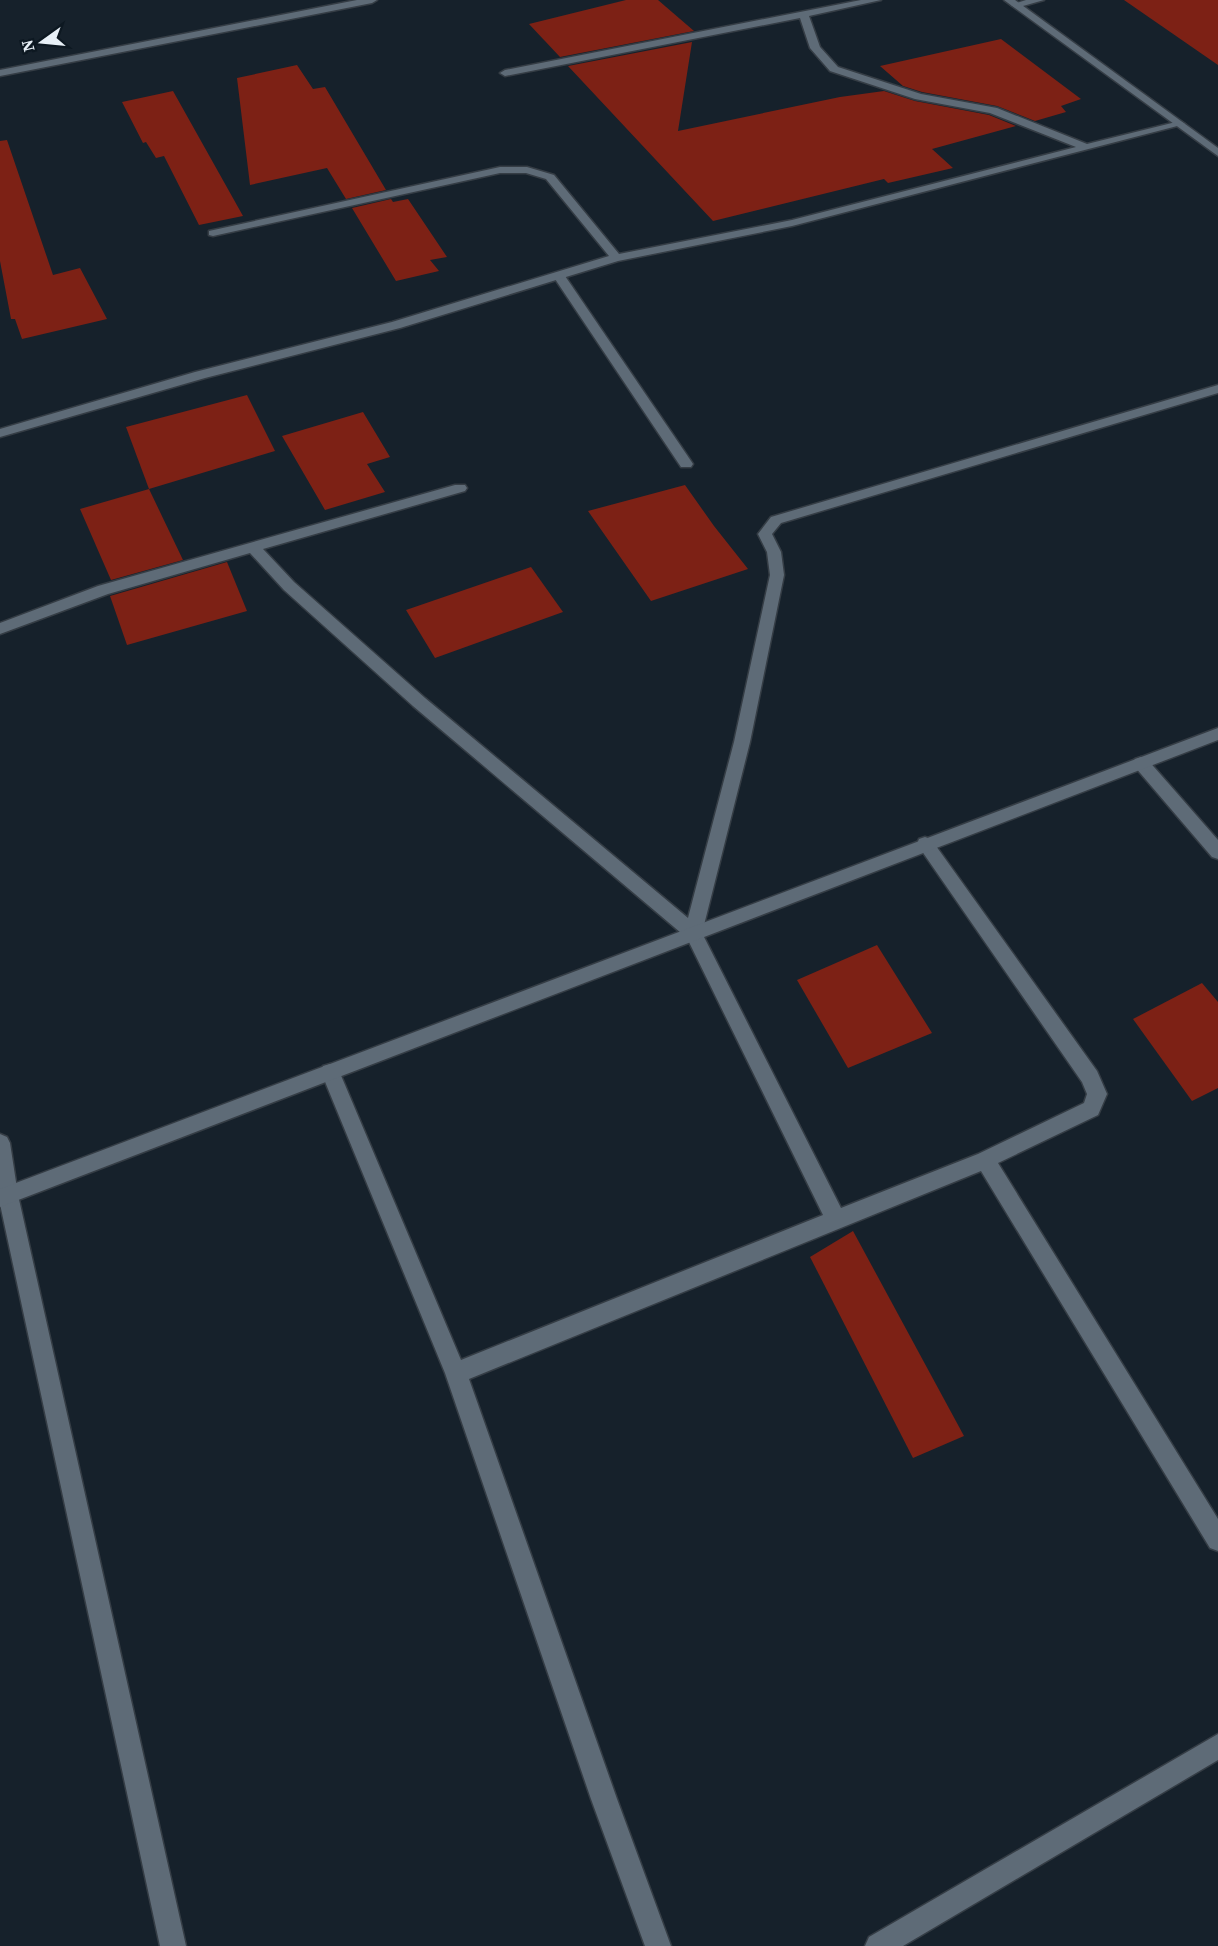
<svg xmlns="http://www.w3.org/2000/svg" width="1218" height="1946" viewBox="0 0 1218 1946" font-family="'Source Serif 4',serif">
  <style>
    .building { fill: #7d2115 }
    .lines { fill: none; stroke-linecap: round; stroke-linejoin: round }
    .lane-casing { stroke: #353d45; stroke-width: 3 }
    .street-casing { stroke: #353d45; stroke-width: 3 }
    .secondary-casing { stroke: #353d45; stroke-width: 3 }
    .lane { fill: #5e6b77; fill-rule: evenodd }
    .street { fill: #5e6b77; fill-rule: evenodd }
    .secondary { fill: #5e6b77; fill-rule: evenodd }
  </style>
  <rect width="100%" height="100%" fill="#16212b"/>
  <g class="building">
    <polygon points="626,0 658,0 694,31 560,57 529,24"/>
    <polygon points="1124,0 1218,0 1218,65"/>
    <polygon points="1001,39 1081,99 1061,106 1066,112 1035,121 997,106 922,92 903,86 880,66"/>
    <polygon points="692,42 678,131 840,97 884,91 915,101 989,115 1016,126 932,149 953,168 888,183 884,179 713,221 568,66"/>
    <polygon points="297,65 313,89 325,87 386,190 346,199 327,168 250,185 237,78"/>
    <polygon points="173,91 243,216 199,225 164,156 156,158 146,142 143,143 122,102"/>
    <polygon points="7,140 53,275 80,268 107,319 22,339 15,319 11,319 0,261 0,141"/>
    <polygon points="391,199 393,202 408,199 447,257 430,260 439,271 396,281 352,208"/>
    <polygon points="247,395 275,451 149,489 126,427"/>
    <polygon points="363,412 390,457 367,464 385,492 325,510 282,436"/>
    <polygon points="685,485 714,526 748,569 651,601 588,511"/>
    <polygon points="149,489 183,560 111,580 80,509"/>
    <polygon points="227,562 247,611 127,645 110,596"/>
    <polygon points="531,567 563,612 435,658 406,610"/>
    <polygon points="877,945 932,1033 848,1068 797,980"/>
    <polygon points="1202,983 1218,1002 1218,1088 1192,1101 1133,1019"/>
    <polygon points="853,1231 964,1436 913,1458 810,1257"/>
  </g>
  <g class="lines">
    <g class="lane-casing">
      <polygon id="lane" points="559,272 563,273 691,461 693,464 691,467 681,467 553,276"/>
    </g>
    <g class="street-casing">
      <g id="street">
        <polygon points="357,0 377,0 372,3 0,76 0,70"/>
        <polygon points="861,0 881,0 809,16 820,47 838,67 921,94 997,108 1087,144 1180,121 1185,124 792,226 618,261 400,328 205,378 0,437 0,429 195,372 392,322 609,256 546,179 526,173 500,173 213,236 209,235 209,231 500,167 527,167 554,175 619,254 792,220 1076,147 990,113 915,99 830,71 810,48 800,18 505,76 500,73 505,70"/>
        <polygon points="1026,0 1044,0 1016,8 1011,5"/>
        <polygon points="1218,385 1218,393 781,523 772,534 781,552 784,575 750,742 702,933 841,1208 978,1154 1084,1103 1087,1094 1082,1082 917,844 919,839 925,837 931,839 1097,1071 1107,1094 1098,1115 998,1163 1218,1519 1218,1551 1210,1548 981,1171 469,1379 617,1799 671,1946 645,1946 591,1799 445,1373 321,1072 323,1066 330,1064 337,1066 461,1360 823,1215 687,938 413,706 284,590 250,553 108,594 0,634 0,623 98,586 455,485 465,485 467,488 465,491 263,549 294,582 425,698 688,918 734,742 770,575 767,552 758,534 771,517"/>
        <polygon points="1141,757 1147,759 1218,840 1218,859 1212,857 1135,767 1133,763 1135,759"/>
        <polygon points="0,1134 7,1137 10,1143 18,1195 186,1946 160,1946 0,1204"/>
        <polygon points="1218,1734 1218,1760 903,1946 865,1946 869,1937"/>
      </g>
    </g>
    <g class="secondary-casing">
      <g id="secondary">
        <polygon points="1004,0 1015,0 1218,148 1218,156"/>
        <polygon points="1218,728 1218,740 0,1207 0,1189"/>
      </g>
    </g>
    <use href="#lane" class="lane"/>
    <use href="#street" class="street"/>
    <use href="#secondary" class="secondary"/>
  </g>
  <g transform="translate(42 42) rotate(255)" stroke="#0d1821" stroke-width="4.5" paint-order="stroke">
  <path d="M0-4.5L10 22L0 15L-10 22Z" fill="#e8f0f7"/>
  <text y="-9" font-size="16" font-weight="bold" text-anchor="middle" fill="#e8f0f7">N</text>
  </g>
</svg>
